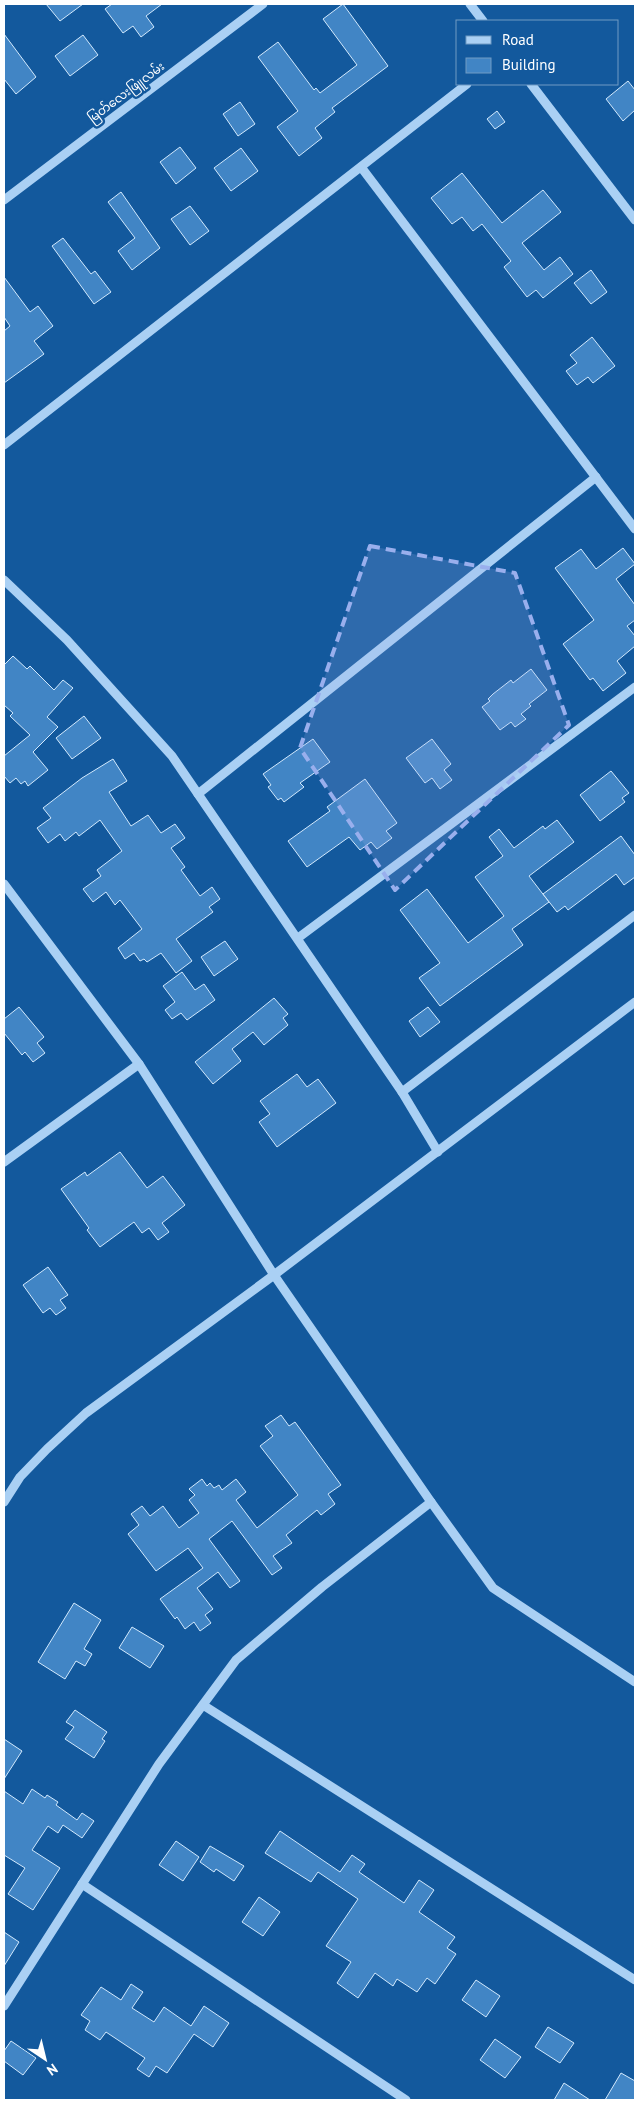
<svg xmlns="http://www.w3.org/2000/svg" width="639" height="2104" viewBox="0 0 639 2104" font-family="'PT Sans','Noto Sans Myanmar',sans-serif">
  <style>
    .building { fill: #4185c5; stroke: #d2e9fd }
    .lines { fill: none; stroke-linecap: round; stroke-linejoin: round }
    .minor { stroke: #aad0f4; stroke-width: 9 }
    .marked { fill: #99afed; fill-opacity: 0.2; stroke: #99afed; stroke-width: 4; stroke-dasharray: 10 6; stroke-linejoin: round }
    .labels { text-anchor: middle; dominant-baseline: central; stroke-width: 5; stroke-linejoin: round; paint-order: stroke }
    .street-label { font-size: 12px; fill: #fff; stroke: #13599d }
  </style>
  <rect width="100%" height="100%" fill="#13599d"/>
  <g class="building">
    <polygon points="46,4 83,4 60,21"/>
    <polygon points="112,4 162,4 146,16 154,27 141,37 133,26 123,33 105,9"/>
    <polygon points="343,4 388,66 332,108 335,112 315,128 322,138 299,156 277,127 298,111 258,57 278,42 314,90 316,88 320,93 357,65 323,19"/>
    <polygon points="4,34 36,77 16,94 4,79"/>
    <polygon points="83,35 98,55 70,76 55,56"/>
    <polygon points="628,81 635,90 635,110 623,121 606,99"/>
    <polygon points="240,102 255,124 238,136 223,114"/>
    <polygon points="497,111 505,122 495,129 487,119"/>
    <polygon points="180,147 196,168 176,184 160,162"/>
    <polygon points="241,148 258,171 231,191 214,168"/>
    <polygon points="462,173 502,223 543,190 561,212 522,243 544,270 560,257 573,274 543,298 536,290 527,297 504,267 511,261 482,224 473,231 462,217 452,224 431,198"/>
    <polygon points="121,192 160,248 132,270 118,251 135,238 108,202"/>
    <polygon points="190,206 209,231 190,245 171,219"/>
    <polygon points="63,238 91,274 95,271 111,292 94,304 52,246"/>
    <polygon points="591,270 607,292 591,304 574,283"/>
    <polygon points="4,277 30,312 38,306 53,326 34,341 44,354 4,383 4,331 10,326 4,317"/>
    <polygon points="592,337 615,366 593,383 588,377 577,385 566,371 577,363 570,355"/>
    <polygon points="623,548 635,564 616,579 635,605 635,620 627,626 635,636 635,646 617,661 626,673 603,691 593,678 590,680 563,644 594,620 555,568 581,549 596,569"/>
    <polygon points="13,656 27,669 30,666 54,690 63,680 73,688 47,717 58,727 33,752 48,770 28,786 25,781 21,784 16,778 10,783 4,776 4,756 30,735 10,716 13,713 4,705 4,665"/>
    <polygon points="531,669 547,690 529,704 531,706 521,714 526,719 515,727 511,722 500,730 482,707 490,701 488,699 493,694 511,680 513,683"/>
    <polygon points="84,716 101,738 72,759 56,738"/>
    <polygon points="313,739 330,762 300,783 304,787 284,802 281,798 278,800 268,787 271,785 263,774"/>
    <polygon points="432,739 451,764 444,770 452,780 440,789 432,778 425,783 406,758"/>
    <polygon points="113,759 127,781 109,792 131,826 148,815 161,833 175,824 185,838 171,848 185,867 181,870 200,896 212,887 220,899 209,907 213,912 176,939 192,961 176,973 161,953 147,962 144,959 140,961 134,953 125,959 118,948 142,929 120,900 115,905 106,892 93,902 83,889 101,876 97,870 122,851 100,820 79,836 76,832 65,841 60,834 48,843 37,828 51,818 43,808 82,778"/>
    <polygon points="611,771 629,793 622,798 625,802 600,821 580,795"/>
    <polygon points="365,779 397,823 386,831 392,838 377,849 371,842 360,850 349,837 307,867 288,841 330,811 327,807"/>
    <polygon points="557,820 574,842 529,876 549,902 512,929 523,945 440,1006 419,978 440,963 400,910 427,889 468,943 504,916 475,877 503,856 489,837 499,829 514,848 543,826 545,829"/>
    <polygon points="621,836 635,855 635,877 624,885 616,874 568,910 565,906 557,912 543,894"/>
    <polygon points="225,941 238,959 214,976 201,957"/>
    <polygon points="182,972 195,990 204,984 215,1000 187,1020 181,1013 172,1019 165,1010 175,1002 163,986"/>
    <polygon points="274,998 288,1014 283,1018 288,1025 264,1045 253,1032 232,1049 241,1061 213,1084 195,1062"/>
    <polygon points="19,1007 44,1037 37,1043 45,1053 33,1062 25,1052 22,1055 4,1033 4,1019"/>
    <polygon points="428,1007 440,1022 420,1037 409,1021"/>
    <polygon points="297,1074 307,1087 318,1079 336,1103 277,1147 259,1122 270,1114 260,1101"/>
    <polygon points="120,1152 147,1188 163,1176 185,1205 162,1223 169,1232 158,1240 149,1228 142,1233 134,1222 100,1247 87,1230 89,1228 61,1189 85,1172 87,1176"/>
    <polygon points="48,1267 68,1295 60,1300 66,1308 56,1315 50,1308 43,1313 23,1285"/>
    <polygon points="281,1415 289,1426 295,1422 341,1485 328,1494 335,1504 321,1515 317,1510 286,1535 292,1543 273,1556 282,1568 272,1575 232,1521 209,1539 240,1581 230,1588 218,1572 197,1588 213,1609 205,1615 211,1623 200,1631 194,1622 185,1629 177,1617 175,1619 160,1599 203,1568 188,1548 156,1571 128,1534 139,1525 131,1514 142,1506 150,1516 163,1506 179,1528 199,1513 189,1500 195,1495 189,1489 202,1479 207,1486 210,1483 214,1488 219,1485 222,1490 236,1479 246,1492 236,1500 257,1528 298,1495 260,1446 273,1436 265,1426"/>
    <polygon points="74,1603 101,1620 84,1649 92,1654 85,1666 76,1661 65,1679 38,1662"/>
    <polygon points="132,1627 164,1646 150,1668 119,1648"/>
    <polygon points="75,1710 107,1732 102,1739 105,1741 94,1758 65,1739 74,1727 66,1722"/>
    <polygon points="4,1739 22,1751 4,1779"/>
    <polygon points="32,1789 45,1798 47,1795 58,1802 56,1805 77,1820 82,1813 94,1821 82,1838 63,1825 58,1833 48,1826 32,1850 60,1868 33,1910 8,1894 25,1868 4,1855 4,1791 23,1804"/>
    <polygon points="280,1831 340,1872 352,1855 365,1864 359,1872 404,1903 419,1880 434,1890 419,1912 455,1937 447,1948 456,1954 435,1984 427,1978 417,1992 397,1979 393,1986 375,1973 358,1998 337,1983 351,1962 326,1946 358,1899 318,1872 311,1882 265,1853"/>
    <polygon points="176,1841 199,1857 183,1881 159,1865"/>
    <polygon points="210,1846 244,1866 234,1881 216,1869 214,1872 200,1862"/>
    <polygon points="259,1897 280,1912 263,1936 242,1922"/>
    <polygon points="4,1932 19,1942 4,1966"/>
    <polygon points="476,1980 500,1996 486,2017 462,2000"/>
    <polygon points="131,1984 143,1992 132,2008 154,2022 164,2007 191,2026 204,2006 229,2023 213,2047 194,2034 167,2073 156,2066 149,2077 137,2069 145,2058 106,2032 100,2040 85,2030 90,2021 81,2015 101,1987 121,2000"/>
    <polygon points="548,2027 574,2043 560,2063 535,2047"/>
    <polygon points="495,2039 521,2057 505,2078 480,2060"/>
    <polygon points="11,2041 36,2058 23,2075 4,2061 4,2051"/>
    <polygon points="621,2073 635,2081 635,2100 605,2100"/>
    <polygon points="564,2083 590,2100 554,2100"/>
  </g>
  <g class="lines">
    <g class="minor">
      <polyline points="470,4 483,21"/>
      <polyline points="531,84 635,220"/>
      <polyline points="361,167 635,529"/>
      <polyline points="4,200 263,4"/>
      <polyline points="4,445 467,84"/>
      <polyline points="4,580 67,640 172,756 402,1092 438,1152"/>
      <polyline points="198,794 596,477"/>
      <polyline points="4,884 139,1064 274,1275 431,1502 493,1588 635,1682"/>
      <polyline points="298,938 635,687"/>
      <polyline points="402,1092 635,915"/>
      <polyline points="4,1162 139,1064"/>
      <polyline points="4,1502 20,1477 47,1449 86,1413 274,1275 635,1002"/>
      <polyline points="203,1705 635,1980"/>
      <polyline points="82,1884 406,2100"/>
      <polyline points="4,2006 159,1764 236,1660 322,1587 431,1502"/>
    </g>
  </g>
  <path class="marked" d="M370,546L515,573L569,725L395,890L300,748Z"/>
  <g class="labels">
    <g class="street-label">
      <text transform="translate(126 92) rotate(-37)">မြတ်လေးဖြူလမ်း</text>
    </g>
  </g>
  <rect width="639" height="2104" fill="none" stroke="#ffffff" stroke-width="10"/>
  <rect x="456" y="20" width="162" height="65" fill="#13599d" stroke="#719bc4"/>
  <rect x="466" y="36" width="25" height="8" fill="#aad0f4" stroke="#719bc4"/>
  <text x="502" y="45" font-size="15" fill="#ffffff">Road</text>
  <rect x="466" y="58" width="25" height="15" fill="#4185c5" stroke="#719bc4"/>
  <text x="502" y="70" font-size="15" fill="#ffffff">Building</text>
  <g transform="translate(45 2059) rotate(145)" stroke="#13599d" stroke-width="4" paint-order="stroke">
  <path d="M0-4L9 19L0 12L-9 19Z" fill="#ffffff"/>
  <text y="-8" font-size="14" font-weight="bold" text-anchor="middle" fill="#ffffff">N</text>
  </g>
</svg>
